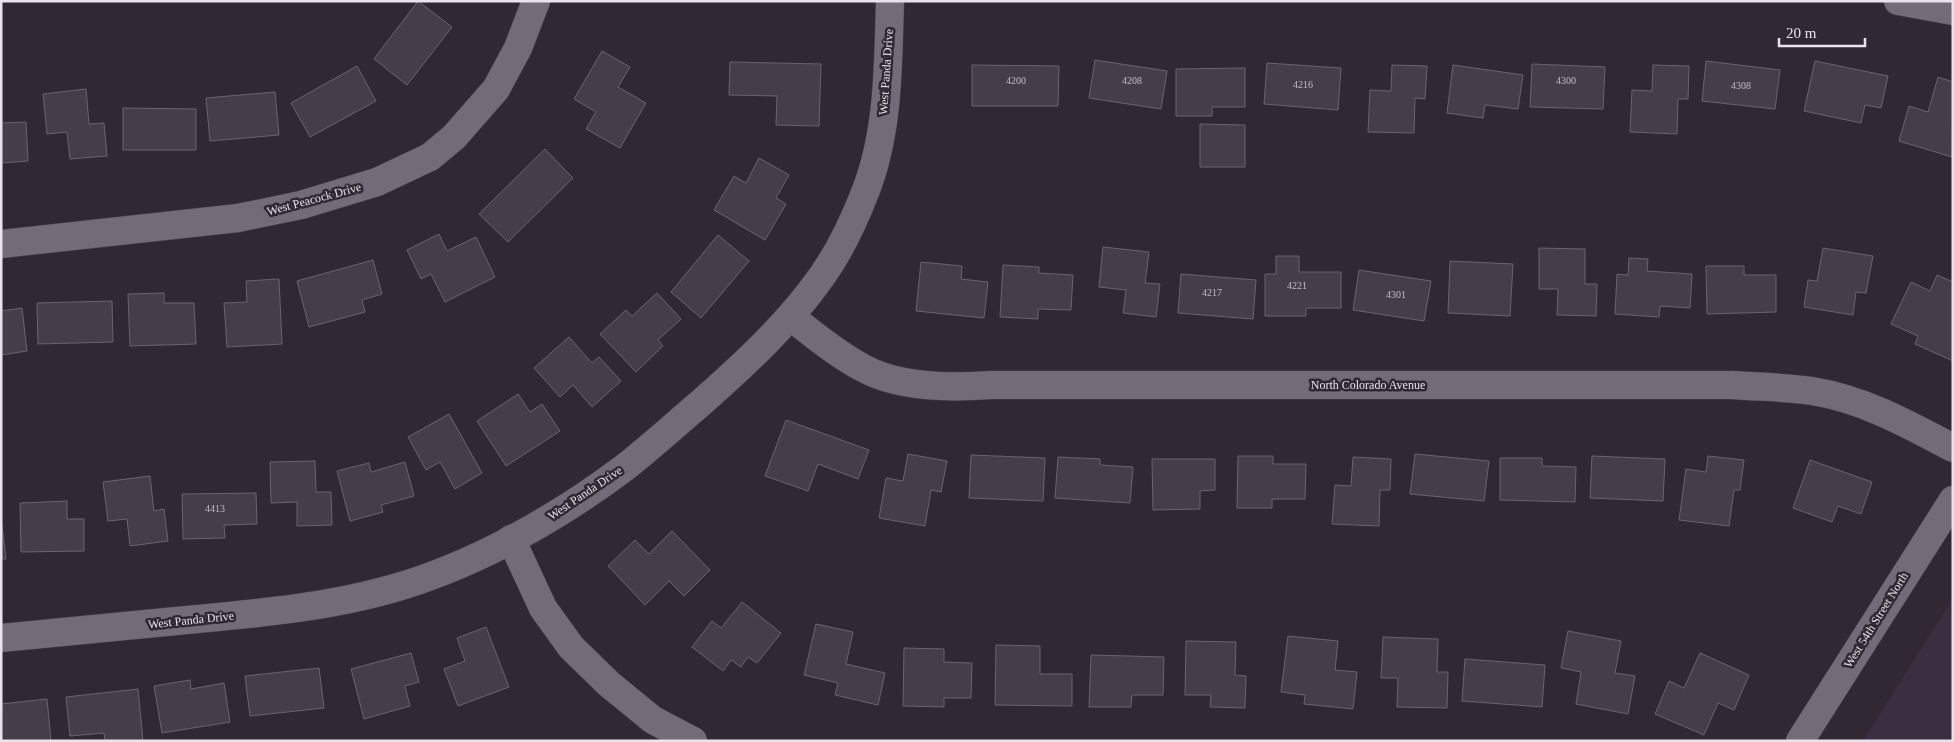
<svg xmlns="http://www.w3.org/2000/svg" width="1954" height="742" viewBox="0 0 1954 742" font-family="'Times New Roman',serif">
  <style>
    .built { fill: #3a2f40 }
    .building { fill: #453d49; stroke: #6b636f }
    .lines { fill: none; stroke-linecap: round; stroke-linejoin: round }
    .street-casing { stroke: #4a444d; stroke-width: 29 }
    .street { stroke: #736b78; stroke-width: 28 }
    .labels { text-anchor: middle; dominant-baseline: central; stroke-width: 5; stroke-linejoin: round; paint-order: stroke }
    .number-label { font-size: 10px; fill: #c0bac2 }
    .street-label { font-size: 12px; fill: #e9e4eb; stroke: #302934 }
  </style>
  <rect width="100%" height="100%" fill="#302934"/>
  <polygon class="built" points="1953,598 1953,741 1863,741"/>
  <g class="building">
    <polygon points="418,1 452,27 407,85 374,59"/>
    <polygon points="602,51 630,67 618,87 646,103 620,148 586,129 596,112 574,99"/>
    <polygon points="1095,60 1167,71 1161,109 1089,98"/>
    <polygon points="1706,61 1780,70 1775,109 1702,101"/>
    <polygon points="1815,61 1888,76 1881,108 1865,105 1861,123 1804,111"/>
    <polygon points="730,62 821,64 819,126 776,125 777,96 729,95"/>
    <polygon points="1267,63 1341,68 1338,110 1264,104"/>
    <polygon points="1532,64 1605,67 1603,109 1530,107"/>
    <polygon points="972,65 1059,66 1058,106 972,106"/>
    <polygon points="1392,65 1427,66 1425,99 1415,98 1414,133 1368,132 1370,90 1391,91"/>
    <polygon points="1453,65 1523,75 1518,109 1485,105 1483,118 1447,113"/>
    <polygon points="1653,65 1689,66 1688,99 1678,99 1677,134 1630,132 1632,90 1652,91"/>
    <polygon points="357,66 376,101 310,137 291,103"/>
    <polygon points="1245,68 1245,107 1212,107 1212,116 1176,116 1176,69"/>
    <polygon points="1938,77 1953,82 1952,157 1899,141 1909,106 1928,112"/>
    <polygon points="86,89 89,124 104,123 107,156 70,159 67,132 47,134 43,94"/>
    <polygon points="275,92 279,135 210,141 206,98"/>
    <polygon points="123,108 196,109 196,150 123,150"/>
    <polygon points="26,122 28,161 1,163 1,123"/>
    <polygon points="1200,124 1245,125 1245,167 1200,167"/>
    <polygon points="545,149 573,178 508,242 479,214"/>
    <polygon points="759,158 789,175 776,198 786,204 765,240 714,210 734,176 746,183"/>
    <polygon points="439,234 447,251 476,237 495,277 445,302 431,274 421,279 407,250"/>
    <polygon points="718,235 749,261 701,318 671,292"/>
    <polygon points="1103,247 1149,252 1145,283 1160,284 1156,317 1123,313 1126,290 1099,287"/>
    <polygon points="1539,248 1585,249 1585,284 1597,284 1596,316 1557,315 1558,289 1539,289"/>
    <polygon points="1823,248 1873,256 1866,293 1856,292 1853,315 1804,307 1808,280 1817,281"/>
    <polygon points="1276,256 1299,256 1299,272 1341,272 1341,308 1306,308 1306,316 1265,316 1265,274 1276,274"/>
    <polygon points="1629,258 1648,259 1647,271 1692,274 1690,308 1660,306 1659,317 1615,314 1617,274 1628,275"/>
    <polygon points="373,260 382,294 362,300 365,312 309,327 297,281"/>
    <polygon points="1450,261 1513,264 1510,316 1448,313"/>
    <polygon points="921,262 962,266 961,279 988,282 984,318 916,311"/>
    <polygon points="1003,265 1039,267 1039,273 1073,275 1071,310 1038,309 1038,319 1000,317"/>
    <polygon points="1706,266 1744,266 1744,275 1776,275 1776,312 1707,314"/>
    <polygon points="1359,270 1431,281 1424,321 1353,310"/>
    <polygon points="1181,274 1256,280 1253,319 1178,313"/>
    <polygon points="1937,275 1953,282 1953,361 1915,344 1918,336 1891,324 1911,282 1930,291"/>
    <polygon points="279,279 282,344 227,347 224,303 247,302 246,281"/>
    <polygon points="164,293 164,303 194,303 196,344 130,346 128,294"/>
    <polygon points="657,293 681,319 658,340 663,346 636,372 600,334 626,310 632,316"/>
    <polygon points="112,301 113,342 38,344 37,303"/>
    <polygon points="22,308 27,351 1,355 1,311"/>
    <polygon points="569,337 592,363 599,357 621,381 592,407 573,385 560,397 534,368"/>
    <polygon points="518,394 530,412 542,404 560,431 506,466 477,421"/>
    <polygon points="449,414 482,473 455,489 440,462 426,470 408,437"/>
    <polygon points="786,420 869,450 858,479 818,464 808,491 765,476"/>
    <polygon points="908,454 947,461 941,492 931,490 925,526 879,518 886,478 903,481"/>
    <polygon points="1415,454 1489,461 1484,501 1410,494"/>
    <polygon points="971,455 1045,458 1043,501 969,498"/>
    <polygon points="1238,456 1273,456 1273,464 1306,464 1305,499 1272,499 1272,508 1237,508"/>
    <polygon points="1592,456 1665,459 1663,501 1590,498"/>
    <polygon points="1708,456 1744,460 1740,490 1734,490 1729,526 1679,520 1686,469 1706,472"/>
    <polygon points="1058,457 1100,459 1100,465 1133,467 1130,503 1055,498"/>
    <polygon points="1353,457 1391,459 1390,490 1380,490 1379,526 1332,524 1335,485 1351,486"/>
    <polygon points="1500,458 1542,458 1542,466 1576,467 1575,502 1500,500"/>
    <polygon points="1152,459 1215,459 1215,490 1200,491 1200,509 1153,510"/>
    <polygon points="1810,460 1872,482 1861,514 1838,506 1832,522 1793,508"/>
    <polygon points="315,461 316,492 331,492 332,525 297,526 297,502 271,503 270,462"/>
    <polygon points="405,462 414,496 381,505 383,512 350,521 337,471 369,463 371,472"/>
    <polygon points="150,476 154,511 164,509 168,541 130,546 127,519 108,521 103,482"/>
    <polygon points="256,493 257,524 224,525 225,538 183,539 182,494"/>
    <polygon points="67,501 67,519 84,519 84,551 21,552 20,503"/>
    <polygon points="1,517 6,559 1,559"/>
    <polygon points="672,531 710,570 684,596 669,581 645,605 608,566 635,540 649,554"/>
    <polygon points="742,602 781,633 757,663 748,657 741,667 731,660 723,671 692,647 712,621 721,628"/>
    <polygon points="816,624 853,632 846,664 885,673 878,705 835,695 838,683 804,675"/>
    <polygon points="486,627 509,687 458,706 444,669 465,661 457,638"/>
    <polygon points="1568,631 1621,641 1615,673 1635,676 1628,714 1576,704 1581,672 1561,668"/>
    <polygon points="1288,636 1338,641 1335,670 1357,672 1353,709 1304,704 1305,695 1281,692"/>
    <polygon points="1383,637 1438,639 1437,672 1448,672 1447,708 1397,707 1398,678 1381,678"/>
    <polygon points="1186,641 1236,642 1235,675 1246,676 1245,708 1210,707 1211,695 1185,695"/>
    <polygon points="996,645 1040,646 1040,674 1072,674 1072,706 995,705"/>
    <polygon points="904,648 944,649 944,662 972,663 971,698 944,698 944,707 903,706"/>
    <polygon points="411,653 419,682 405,686 410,706 364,719 351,669"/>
    <polygon points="1700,653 1749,675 1734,710 1718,703 1704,735 1655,714 1669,681 1684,688"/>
    <polygon points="1091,655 1164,657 1163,695 1132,695 1131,707 1089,707"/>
    <polygon points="1465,659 1545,665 1542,707 1462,701"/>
    <polygon points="319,668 324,708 250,716 245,676"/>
    <polygon points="190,680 191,689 224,683 230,722 162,733 154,686"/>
    <polygon points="138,689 143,741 105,741 104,733 70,736 66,697"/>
    <polygon points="47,699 51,741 1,741 1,704"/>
  </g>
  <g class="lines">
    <g class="street-casing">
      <g id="street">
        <polyline points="1898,1 1953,11"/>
        <polyline points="1,244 238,218 301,205 377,182 430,157 454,137 496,89 518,48 536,1"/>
        <path d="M791,317C814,335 837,354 863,368C900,388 950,388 991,385H1732C1758,387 1786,387 1812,391C1863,399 1908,424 1953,448"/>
        <polyline points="511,539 543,608 571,647 609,684 653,720 693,741"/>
        <path d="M1,638C66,632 132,625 197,619C261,613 328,607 391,589C473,566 556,519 624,468C651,447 677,423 703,401C746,363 789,323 822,276C839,252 853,223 864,195C889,134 888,66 890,1"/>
        <polyline points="1800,741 1953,500"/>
      </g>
    </g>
    <use href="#street" class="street"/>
  </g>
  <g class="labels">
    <g class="number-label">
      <text x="1016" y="80">4200</text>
      <text x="1132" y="80">4208</text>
      <text x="1566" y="80">4300</text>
      <text x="1303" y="84">4216</text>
      <text x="1741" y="85">4308</text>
      <text x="1297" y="285">4221</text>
      <text x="1212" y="292">4217</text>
      <text x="1396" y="294">4301</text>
      <text x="215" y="508">4413</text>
    </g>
    <g class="street-label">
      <text transform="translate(886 72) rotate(-86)">West Panda Drive</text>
      <text transform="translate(314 199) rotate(-15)">West Peacock Drive</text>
      <text x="1368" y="385">North Colorado Avenue</text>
      <text transform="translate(585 493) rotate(-34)">West Panda Drive</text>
      <text transform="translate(191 620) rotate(-6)">West Panda Drive</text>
      <text transform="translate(1876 620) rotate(-58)">West 54th Street North</text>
    </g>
  </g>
  <rect width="1954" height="742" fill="none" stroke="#e9e4eb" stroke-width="5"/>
  <path d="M1779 38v8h86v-8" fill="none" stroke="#e9e4eb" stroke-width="2.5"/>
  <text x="1786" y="38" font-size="15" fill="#e9e4eb" stroke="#302934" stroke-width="4" paint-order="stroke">20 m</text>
</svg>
